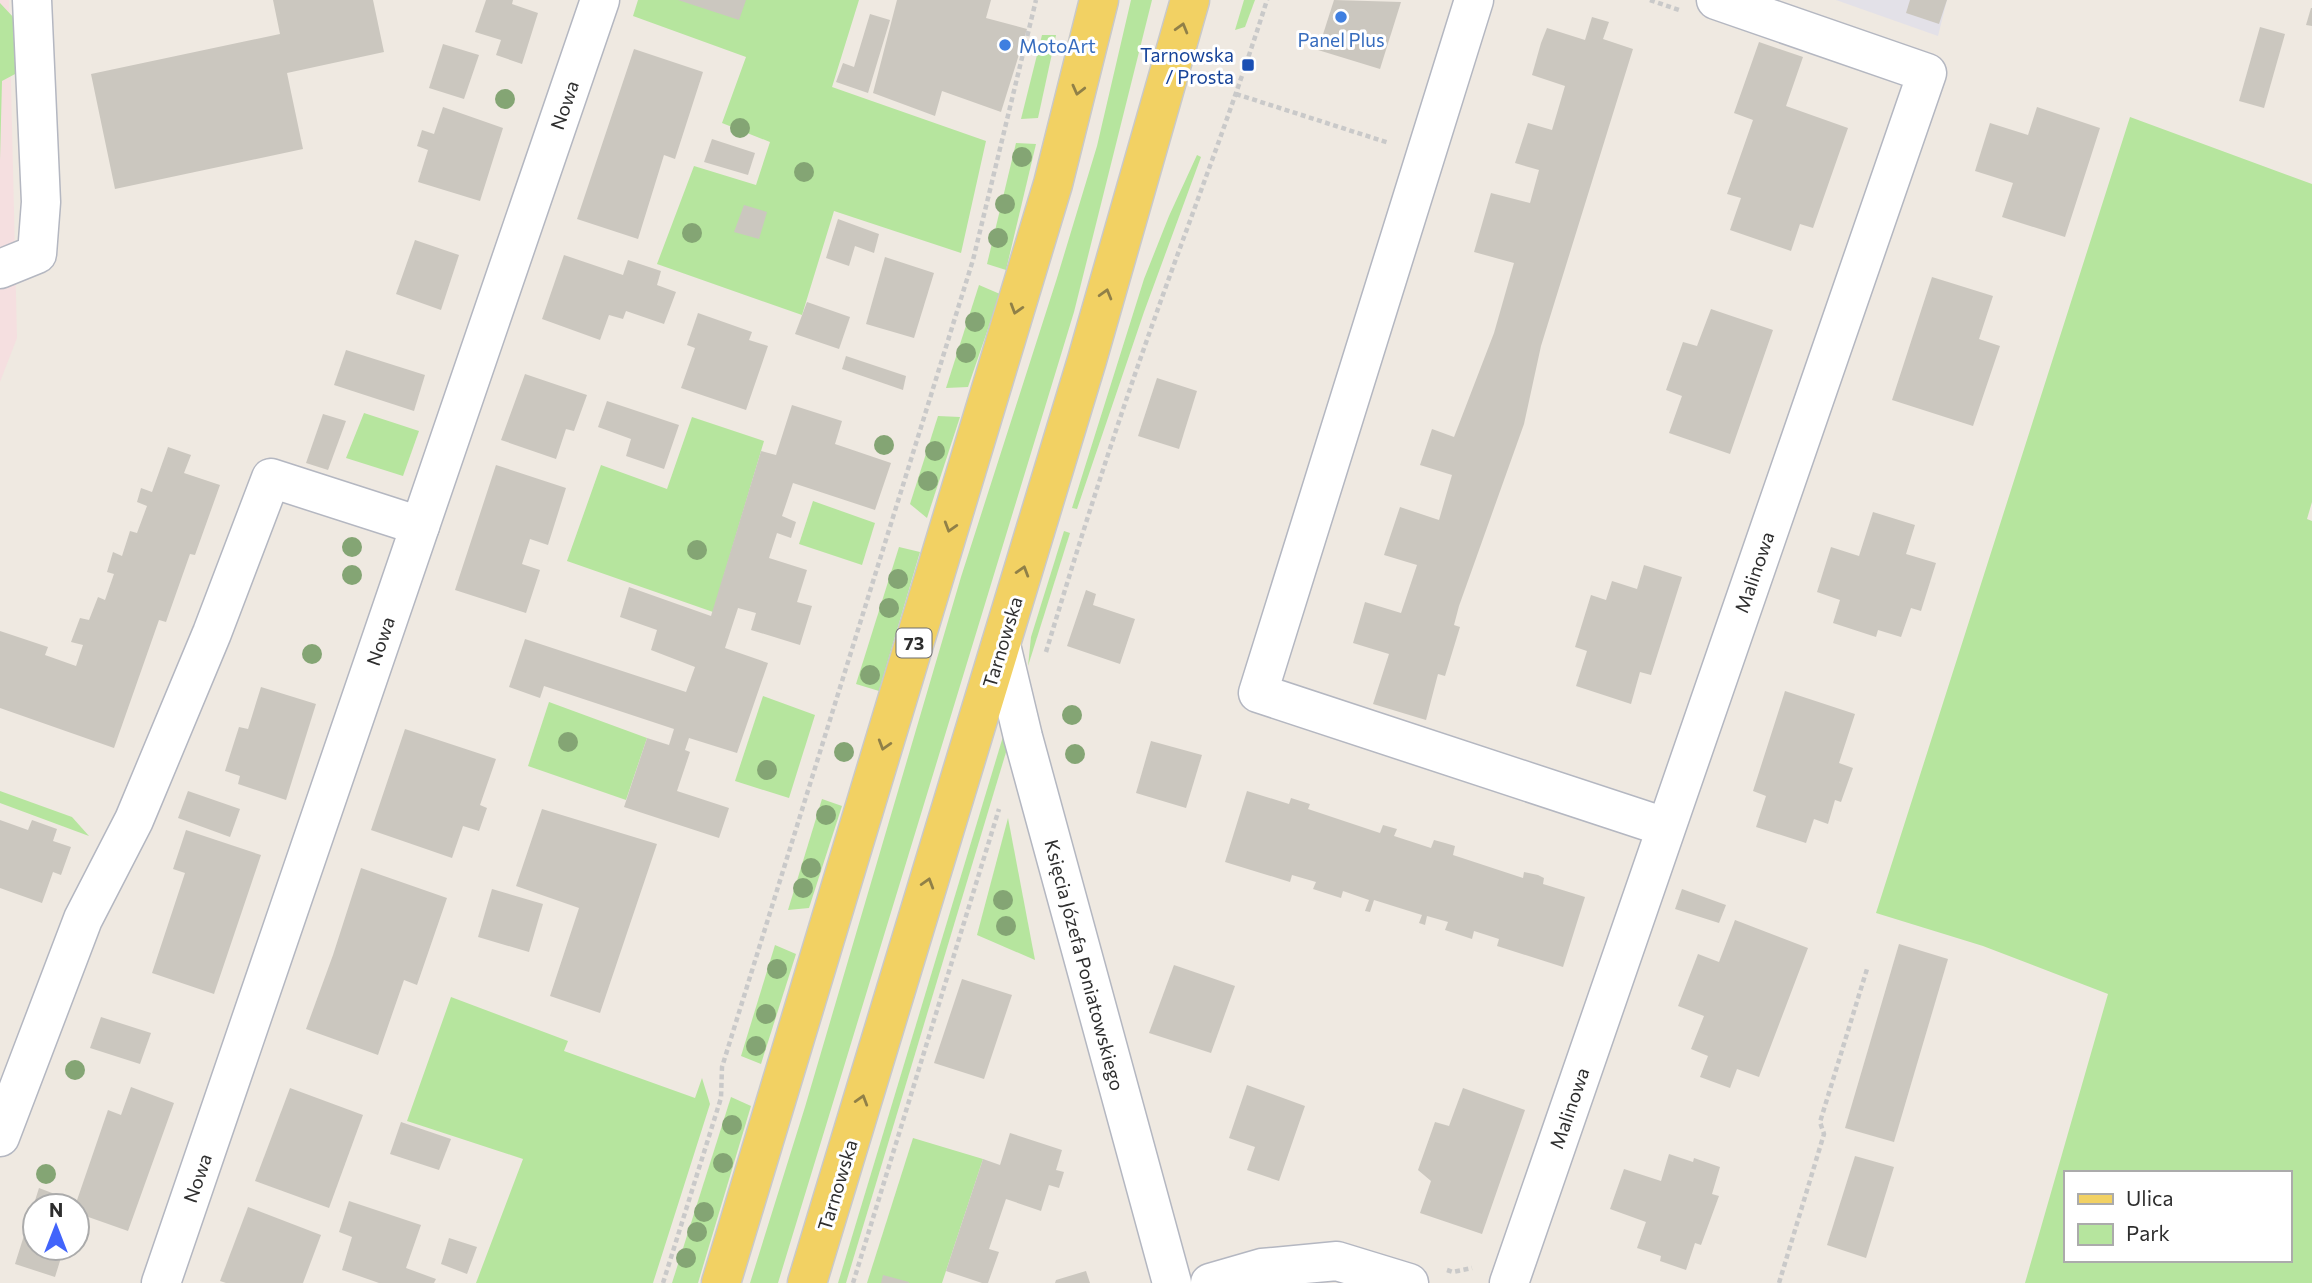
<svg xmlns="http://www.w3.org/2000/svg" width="2312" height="1283" viewBox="0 0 2312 1283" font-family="Commissioner,sans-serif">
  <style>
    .industrial { fill: #e3e1e8 }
    .medical { fill: #f5dfe0 }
    .green { fill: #b6e59e; fill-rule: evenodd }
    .building { fill: #cbc7bf }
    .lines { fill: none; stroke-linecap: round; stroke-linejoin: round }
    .minor-casing { stroke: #b4b7c1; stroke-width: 41 }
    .major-casing { stroke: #c9c9c9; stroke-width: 41 }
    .path { stroke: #c9c9c9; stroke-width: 4.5; stroke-dasharray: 5 3.5; stroke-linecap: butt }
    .minor { stroke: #fff; stroke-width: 38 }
    .major { stroke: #f2d163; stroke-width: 38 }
    .tree { fill: #84a574 }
    .oneway { stroke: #908048 }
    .shop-dot { fill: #3f7fe0; stroke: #fff; stroke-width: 2.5 }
    .transit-dot { fill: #1a4fb4; stroke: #fff; stroke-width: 2.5 }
    .labels { text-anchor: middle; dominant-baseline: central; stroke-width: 6; stroke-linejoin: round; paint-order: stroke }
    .shield { fill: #fff; stroke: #6d6d6d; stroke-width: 2 }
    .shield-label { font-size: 18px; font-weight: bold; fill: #2e2e2e }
    .shop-label { font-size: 19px; fill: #366cbe; stroke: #fff }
    .transit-label { font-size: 19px; fill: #164399; stroke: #fff; text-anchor: end }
    .street-label { font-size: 19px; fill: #2e2e2e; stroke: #fff }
  </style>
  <rect width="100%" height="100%" fill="#efe9e1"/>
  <polygon class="industrial" points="1836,0 1947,0 1938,36"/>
  <polygon class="medical" points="0,0 9,0 17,338 0,382"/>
  <g class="green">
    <polygon points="638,0 859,0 832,87 986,141 961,253 834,211 802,315 657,264 694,166 756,185 770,142 722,123 746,57 633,16"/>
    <polygon points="1131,0 1152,0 1074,312 778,1283 750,1283 805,1107 961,577 1057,278 1097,146"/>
    <polygon points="1244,0 1255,0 1245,27 1235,30"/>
    <polygon points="0,3 14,18 17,73 2,81 0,160"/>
    <polygon points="1042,35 1056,35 1038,118 1021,119"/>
    <path d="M2130,117L2312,184V502L2307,519L2312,521V1283H2025L2108,994L1983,946L1876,913ZM2065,1173H2289V1260H2065Z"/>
    <polygon points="1016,143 1036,144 1006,270 987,264"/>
    <polygon points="1197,155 1201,157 1144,312 1077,509 1072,508 1144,279 1169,216"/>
    <polygon points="979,285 1000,294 968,387 946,388"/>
    <polygon points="364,413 419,431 403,476 346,458"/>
    <polygon points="938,416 960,417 927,518 910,504"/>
    <polygon points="692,417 764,441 713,612 567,561 601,465 667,489"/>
    <polygon points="813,501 875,523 862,565 799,544"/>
    <polygon points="1064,531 1070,533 1028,666 1031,637"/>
    <polygon points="899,547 920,552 879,691 856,684"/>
    <polygon points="763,696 815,715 789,798 735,781"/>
    <polygon points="549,702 647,738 626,800 528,766"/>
    <polygon points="1005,730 1010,739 846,1283 838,1283"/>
    <polygon points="0,791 72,817 89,836 0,803"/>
    <polygon points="822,799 842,806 809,908 788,910"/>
    <polygon points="1008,818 1035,960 977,935"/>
    <polygon points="775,945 796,954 761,1064 741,1056"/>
    <polygon points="451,997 568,1041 564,1051 695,1098 702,1078 710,1104 653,1283 476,1283 523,1159 407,1121"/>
    <polygon points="731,1097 751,1106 698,1283 672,1283"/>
    <polygon points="913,1138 983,1159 942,1283 867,1283"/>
  </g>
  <g class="building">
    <polygon points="273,0 373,0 384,52 287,73 303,149 115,189 91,74 280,34"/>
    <polygon points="486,0 513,0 512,4 538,13 522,64 496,55 501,40 475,32"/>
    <polygon points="678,0 746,0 739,20"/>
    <polygon points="897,0 991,0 986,18 1027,29 1001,112 942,91 935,116 873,93"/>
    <polygon points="1334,0 1401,2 1380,69 1318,50"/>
    <polygon points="1910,0 1947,0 1939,24 1906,13"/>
    <polygon points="2311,8 2312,8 2312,26 2306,25"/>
    <polygon points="870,14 890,20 868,93 836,82 843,63 854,67"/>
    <polygon points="1592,17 1609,22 1603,39 1633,49 1541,346 1524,424 1459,606 1454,625 1460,627 1445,676 1438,674 1426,720 1373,704 1389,654 1353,643 1365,602 1401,613 1417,565 1384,555 1400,507 1439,520 1452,475 1420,465 1432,429 1454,437 1494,333 1514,263 1474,252 1491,193 1530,203 1539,170 1515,163 1528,123 1552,130 1565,86 1532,75 1541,43 1547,28 1585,40"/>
    <polygon points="2260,27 2285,34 2264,108 2239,101"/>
    <polygon points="1759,42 1803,57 1786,106 1848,128 1813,228 1800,224 1791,251 1730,230 1741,198 1727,194 1753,120 1734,113"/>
    <polygon points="443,44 479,55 464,99 429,88"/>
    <polygon points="634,49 703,72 675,159 664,155 638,239 577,219"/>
    <polygon points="443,107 503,128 480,201 418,182 428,150 417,146 422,130 434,134"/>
    <polygon points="2037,107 2100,128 2065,237 2002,217 2013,183 1975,171 1990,123 2028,135"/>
    <polygon points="712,139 755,153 748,175 704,162"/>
    <polygon points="744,205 767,212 759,239 734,232"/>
    <polygon points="838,219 879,234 874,253 855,246 849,266 826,258"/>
    <polygon points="415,240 459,255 441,310 396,294"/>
    <polygon points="564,255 623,275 628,260 661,271 657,285 676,292 664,324 626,311 623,319 609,315 600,340 542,319"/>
    <polygon points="885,257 934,273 914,338 866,324"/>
    <polygon points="1932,277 1993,296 1979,339 2000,346 1973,426 1892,400"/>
    <polygon points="807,302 850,317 839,349 795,334"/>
    <polygon points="1711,309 1773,330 1730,454 1669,433 1682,396 1666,390 1683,342 1697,346"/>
    <polygon points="698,313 752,332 749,340 768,346 746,410 681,388 695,348 687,345"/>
    <polygon points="346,350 425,375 414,411 334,385"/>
    <polygon points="846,356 906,376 903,390 842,369"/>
    <polygon points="525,374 587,395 574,431 566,429 556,459 501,440"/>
    <polygon points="1157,378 1197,391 1179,449 1138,436"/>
    <polygon points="607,401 679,425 664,469 626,456 631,439 598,427"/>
    <polygon points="792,405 842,421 835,444 891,463 875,510 793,483 782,516 796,522 791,538 777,533 769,558 807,570 797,602 812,606 800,645 751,630 756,613 738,608 725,648 768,663 737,753 689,738 685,750 690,752 677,791 729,808 719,838 624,807 647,738 669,745 674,729 544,686 540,698 509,687 525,639 686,692 695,667 651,650 657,630 620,617 629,587 711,616 761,451 776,455"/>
    <polygon points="323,414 346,421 328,470 306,463"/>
    <polygon points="168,447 191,455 184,473 220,485 195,555 190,554 166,622 159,620 114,748 0,708 0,631 48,647 45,655 76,666 83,645 71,642 80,618 89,620 98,597 105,600 114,574 107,572 113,552 122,556 130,531 137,533 147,506 137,502 141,488 152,492"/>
    <polygon points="496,465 566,488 548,545 530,539 522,564 540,570 526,613 455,590"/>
    <polygon points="1873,512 1915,525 1906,554 1936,563 1921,611 1911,608 1901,637 1878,630 1876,637 1833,623 1840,600 1817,592 1831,547 1859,556"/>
    <polygon points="1644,565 1682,577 1651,675 1640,672 1631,704 1576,686 1587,651 1575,647 1591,595 1606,600 1612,581 1637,589"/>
    <polygon points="1086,590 1096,594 1093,605 1135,619 1120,664 1067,646"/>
    <polygon points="261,687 316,704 286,800 238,784 240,776 225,771 239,727 248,729"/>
    <polygon points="1785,691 1855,714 1839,763 1853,768 1841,802 1835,800 1828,824 1814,819 1806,843 1756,827 1766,796 1753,791"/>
    <polygon points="405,729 496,759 480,805 487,808 479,831 463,826 452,858 371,830"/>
    <polygon points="1151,741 1202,755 1186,808 1136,793"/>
    <polygon points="188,791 240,809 230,837 178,818"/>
    <polygon points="1247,791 1289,804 1291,798 1310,804 1308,809 1380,833 1383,825 1397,829 1394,836 1431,848 1434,840 1445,843 1455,846 1453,855 1523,878 1524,872 1538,875 1544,878 1543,884 1585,897 1563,967 1497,946 1499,939 1474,931 1472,939 1445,930 1448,922 1427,916 1425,925 1419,923 1422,915 1374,900 1370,912 1365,911 1369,900 1343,891 1341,898 1313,889 1316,882 1292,875 1290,882 1225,862"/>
    <polygon points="542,809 657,844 600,1013 550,996 579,908 516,886"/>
    <polygon points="0,820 28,830 32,820 57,829 53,841 71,847 61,875 53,872 42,903 0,888"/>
    <polygon points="186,830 261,855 214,994 152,973 185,873 173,869"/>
    <polygon points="361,868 447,898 417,985 404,980 378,1055 306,1029 333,955"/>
    <polygon points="492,889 543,904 529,952 478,937"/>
    <polygon points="1682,889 1726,905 1719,923 1675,909"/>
    <polygon points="1735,920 1808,948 1759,1077 1737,1069 1730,1088 1700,1077 1708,1056 1691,1049 1704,1016 1678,1006 1698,954 1719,962"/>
    <polygon points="1899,944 1948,959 1894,1142 1845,1128"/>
    <polygon points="1174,965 1235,986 1211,1053 1149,1033"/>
    <polygon points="962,979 1012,995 984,1079 934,1063"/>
    <polygon points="101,1017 151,1033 140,1064 90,1048"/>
    <polygon points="1247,1085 1305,1106 1279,1181 1247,1170 1255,1147 1229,1138"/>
    <polygon points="131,1087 174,1103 128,1231 77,1213 75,1206 108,1110 121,1115"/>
    <polygon points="290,1088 363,1115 329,1208 255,1181"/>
    <polygon points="1463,1088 1525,1110 1482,1234 1420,1213 1431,1181 1418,1170 1435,1122 1449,1126"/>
    <polygon points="401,1122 451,1139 439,1170 390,1154"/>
    <polygon points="1010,1133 1062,1150 1056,1170 1064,1172 1059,1188 1049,1185 1041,1211 1006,1199 989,1249 999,1252 988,1283 982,1283 946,1271 983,1159 1000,1165"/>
    <polygon points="1669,1154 1693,1162 1694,1158 1720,1167 1712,1194 1719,1196 1701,1245 1695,1243 1686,1270 1660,1261 1661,1256 1637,1248 1646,1222 1610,1209 1624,1169 1661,1181"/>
    <polygon points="1855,1156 1894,1167 1866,1258 1827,1245"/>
    <polygon points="39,1188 60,1196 56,1206 35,1206 35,1248 64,1248 55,1277 15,1264"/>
    <polygon points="349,1201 421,1225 406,1268 436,1279 434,1283 379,1283 342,1270 352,1237 339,1232"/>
    <polygon points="248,1207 321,1235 303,1283 226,1283 220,1281"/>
    <polygon points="449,1238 477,1247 467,1274 441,1264"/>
    <polygon points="1086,1271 1090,1283 1055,1283 1056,1280"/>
    <polygon points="883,1275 909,1282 909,1283 881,1283"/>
  </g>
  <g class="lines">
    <g class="minor-casing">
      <g id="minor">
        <polyline points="1474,0 1258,693 1665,827"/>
        <polyline points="0,269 37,254 41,202 32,0"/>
        <polyline points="1001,645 1023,737 1172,1283"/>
        <polyline points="0,1137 83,919 134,820 212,633 271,478 420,526"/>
        <polyline points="161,1283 600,0"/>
        <polyline points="1210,1283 1262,1268 1337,1261 1409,1283"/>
        <polyline points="1509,1283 1927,73 1716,0"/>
      </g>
    </g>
    <g class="major-casing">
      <g id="major">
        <polyline points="721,1283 1053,184 1099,0"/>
        <polyline points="807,1283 1087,360 1190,0"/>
      </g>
    </g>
    <g class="path">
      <polyline points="1650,0 1679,10"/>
      <polyline points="1236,94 1389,143"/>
      <path d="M1046,652C1080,540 1115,429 1154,320C1192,213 1233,108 1267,0"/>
      <polyline points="1447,1270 1453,1272 1472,1268"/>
      <polyline points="663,1283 721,1098 722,1067 973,260 1036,0"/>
      <polyline points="853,1283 999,809"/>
      <polyline points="1779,1283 1824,1134 1820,1122 1867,969"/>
    </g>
    <use href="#minor" class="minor"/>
    <use href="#major" class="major"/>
  </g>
  <g class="tree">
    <circle cx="505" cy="99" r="10"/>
    <circle cx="740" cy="128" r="10"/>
    <circle cx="1022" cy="157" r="10"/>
    <circle cx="804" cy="172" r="10"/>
    <circle cx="1005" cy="204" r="10"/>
    <circle cx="692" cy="233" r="10"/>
    <circle cx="998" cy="238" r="10"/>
    <circle cx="975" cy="322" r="10"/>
    <circle cx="966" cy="353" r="10"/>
    <circle cx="884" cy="445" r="10"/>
    <circle cx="935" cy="451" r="10"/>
    <circle cx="928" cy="481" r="10"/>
    <circle cx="352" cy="547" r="10"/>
    <circle cx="697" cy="550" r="10"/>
    <circle cx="352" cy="575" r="10"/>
    <circle cx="898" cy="579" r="10"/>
    <circle cx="889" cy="608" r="10"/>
    <circle cx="312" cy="654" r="10"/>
    <circle cx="870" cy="675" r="10"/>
    <circle cx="1072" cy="715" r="10"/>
    <circle cx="568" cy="742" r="10"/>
    <circle cx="844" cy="752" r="10"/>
    <circle cx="1075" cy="754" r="10"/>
    <circle cx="767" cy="770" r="10"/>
    <circle cx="826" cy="815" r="10"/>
    <circle cx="811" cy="868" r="10"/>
    <circle cx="803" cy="888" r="10"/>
    <circle cx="1003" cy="900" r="10"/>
    <circle cx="1006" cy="926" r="10"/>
    <circle cx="777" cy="969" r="10"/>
    <circle cx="766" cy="1014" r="10"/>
    <circle cx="756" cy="1046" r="10"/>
    <circle cx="75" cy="1070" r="10"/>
    <circle cx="732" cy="1125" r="10"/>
    <circle cx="723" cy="1163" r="10"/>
    <circle cx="46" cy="1174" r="10"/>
    <circle cx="704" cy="1212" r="10"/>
    <circle cx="697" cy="1232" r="10"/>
    <circle cx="686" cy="1258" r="10"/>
  </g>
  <defs><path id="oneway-chevron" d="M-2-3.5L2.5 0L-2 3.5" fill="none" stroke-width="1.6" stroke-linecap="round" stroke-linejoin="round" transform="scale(1.75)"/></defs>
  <g class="oneway">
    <use href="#oneway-chevron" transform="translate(1182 28) rotate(-74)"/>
    <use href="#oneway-chevron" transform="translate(1078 90) rotate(104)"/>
    <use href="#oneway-chevron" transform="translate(1106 294) rotate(-74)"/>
    <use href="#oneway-chevron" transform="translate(1016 309) rotate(107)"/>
    <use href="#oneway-chevron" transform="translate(950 527) rotate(107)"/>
    <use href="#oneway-chevron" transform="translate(1023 571) rotate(-73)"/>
    <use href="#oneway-chevron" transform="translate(884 745) rotate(107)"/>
    <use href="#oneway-chevron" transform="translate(928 883) rotate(-73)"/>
    <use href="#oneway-chevron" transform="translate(862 1100) rotate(-73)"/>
  </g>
  <g class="shop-dot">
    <circle cx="1341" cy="17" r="7"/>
    <circle cx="1005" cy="45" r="7"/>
  </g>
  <rect class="transit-dot" x="1241" y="58" width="14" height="14" rx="3.5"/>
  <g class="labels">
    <rect class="shield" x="896.5" y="628.5" width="35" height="29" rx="5"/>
    <g class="shield-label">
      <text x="914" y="643">73</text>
    </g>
    <g class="shop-label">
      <text x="1341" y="39">Panel Plus</text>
      <text x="1019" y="45" text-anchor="start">MotoArt</text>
    </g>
    <g class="transit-label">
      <text x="1234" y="54">Tarnowska<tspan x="1234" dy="22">/ Prosta</tspan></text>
    </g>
    <g class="street-label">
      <text transform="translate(564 105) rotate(-71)">Nowa</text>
      <text transform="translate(1754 572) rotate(-71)">Malinowa</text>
      <text transform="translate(380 641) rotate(-71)">Nowa</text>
      <text transform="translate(1002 642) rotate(-73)">Tarnowska</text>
      <text transform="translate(1085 965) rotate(75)">Księcia Józefa Poniatowskiego</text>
      <text transform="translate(1569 1108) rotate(-71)">Malinowa</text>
      <text transform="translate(197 1178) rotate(-71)">Nowa</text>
      <text transform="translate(837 1185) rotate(-73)">Tarnowska</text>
    </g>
  </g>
  <rect x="2064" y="1171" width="228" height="91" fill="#ffffff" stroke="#ababab" stroke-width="2"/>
  <rect x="2078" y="1194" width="35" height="10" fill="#f2d163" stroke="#ababab" stroke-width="2"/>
  <text x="2126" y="1206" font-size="21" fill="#2e2e2e">Ulica</text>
  <rect x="2078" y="1224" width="35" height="21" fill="#b6e59e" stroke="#ababab" stroke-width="2"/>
  <text x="2126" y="1241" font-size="21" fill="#2e2e2e">Park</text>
  <g transform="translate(56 1227)"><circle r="33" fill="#ffffff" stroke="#ababab" stroke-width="2"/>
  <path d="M0-5L12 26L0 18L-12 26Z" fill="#4264fb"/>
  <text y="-10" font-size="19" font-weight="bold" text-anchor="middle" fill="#2e2e2e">N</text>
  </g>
</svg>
